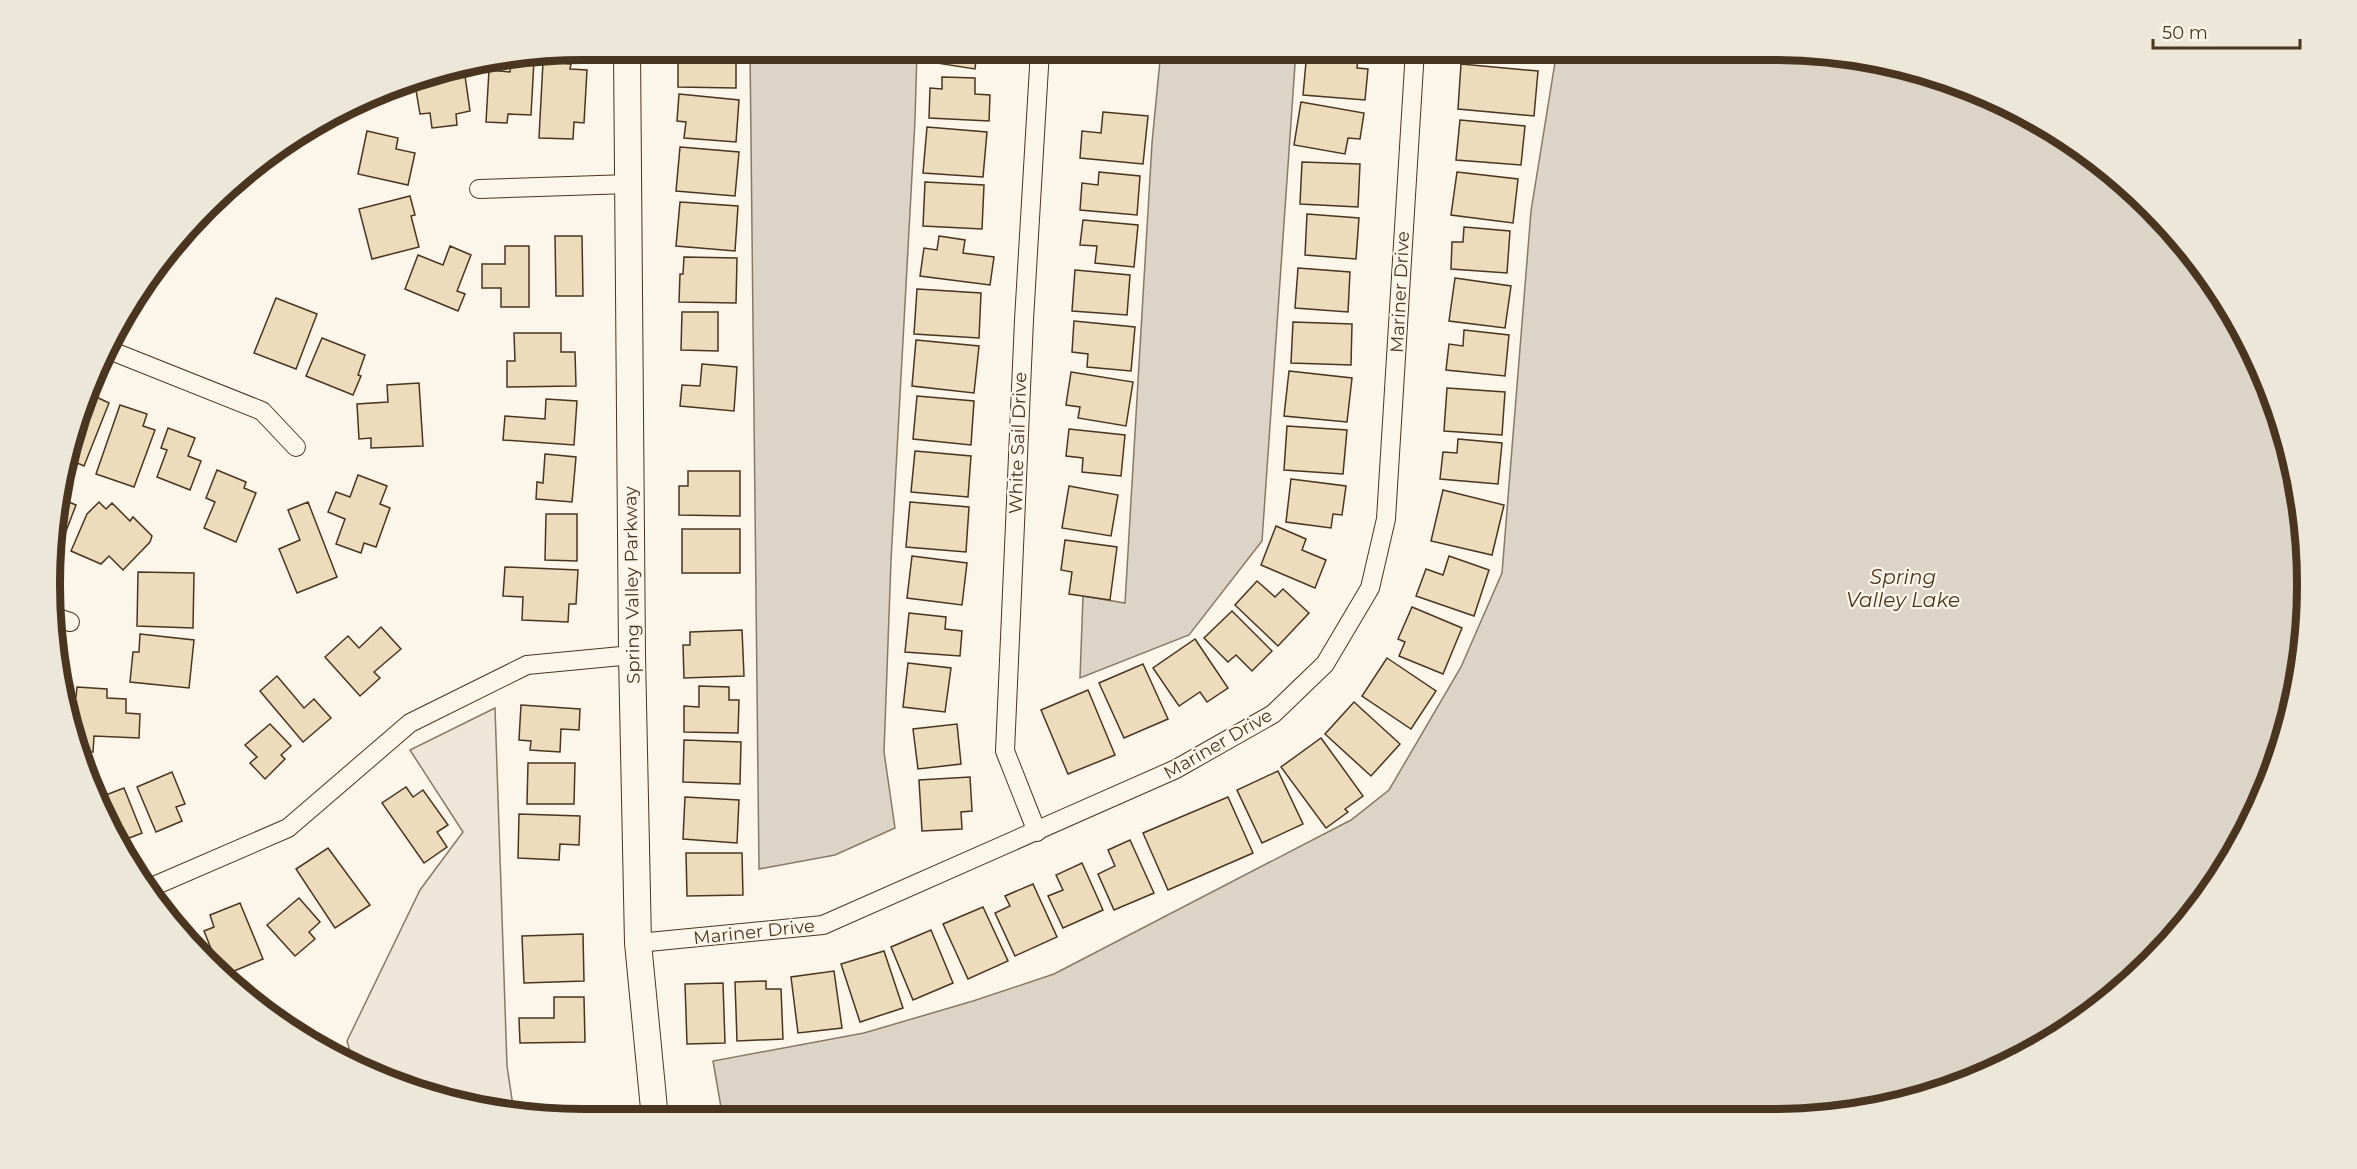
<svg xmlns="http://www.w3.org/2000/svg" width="2357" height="1169" viewBox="0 0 2357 1169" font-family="Montserrat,sans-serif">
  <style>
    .green { fill: #ede6d9; stroke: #887966; stroke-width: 1.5 }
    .water { fill: #dcd4c6; stroke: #887966; stroke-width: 1.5 }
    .building { fill: #ecdcbc; stroke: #4a3520; stroke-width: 1.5 }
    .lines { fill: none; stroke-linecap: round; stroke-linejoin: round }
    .street-casing { stroke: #4a3520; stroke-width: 20 }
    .secondary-casing { stroke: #4a3520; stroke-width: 28 }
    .street { stroke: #fbf6e9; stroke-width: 18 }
    .secondary { stroke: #fbf6e9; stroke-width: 26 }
    .labels { text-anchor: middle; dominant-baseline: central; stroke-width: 4.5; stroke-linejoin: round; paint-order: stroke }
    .street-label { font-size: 18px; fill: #4a3520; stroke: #fbf6e9 }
    .water-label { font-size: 20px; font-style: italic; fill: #4a3520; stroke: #fbf6e9 }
    .rim { fill: none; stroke: #4a3520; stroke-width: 8 }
  </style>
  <rect width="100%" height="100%" fill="#fbf6e9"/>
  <polygon class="green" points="495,708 507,1066 514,1113 480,1109 379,1079 353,1062 347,1041 420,890 463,832 410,750"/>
  <g class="water">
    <polygon points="750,50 917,50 915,120 891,561 884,752 895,828 835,855 759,869"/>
    <polygon points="1161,50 1296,50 1262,541 1189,635 1080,678 1083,596 1125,603 1152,143"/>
    <polygon points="1557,50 1773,50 1877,60 1978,90 2070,140 2151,206 2218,288 2267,380 2297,480 2307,585 2297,689 2267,790 2197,910 2098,1009 1978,1079 1843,1115 723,1119 713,1061 864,1033 973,1001 1054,974 1351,820 1389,790 1461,667 1502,573 1531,211"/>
  </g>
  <g class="building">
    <polygon points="678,50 719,50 719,56 736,56 736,88 678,87"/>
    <polygon points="932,50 993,50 993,54 977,52 975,69 930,62"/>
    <polygon points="1086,50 1145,50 1144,56"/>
    <polygon points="1471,50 1543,50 1533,50 1531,62 1471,56"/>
    <polygon points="1307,51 1358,56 1357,68 1368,69 1365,100 1303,95"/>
    <polygon points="526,59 534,60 531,115 508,114 507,123 486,122 489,70 510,72 511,62"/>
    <polygon points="543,62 571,64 570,69 587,70 584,123 574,122 573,139 539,138"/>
    <polygon points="1461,64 1538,71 1534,116 1458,109"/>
    <polygon points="464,69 470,111 456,114 457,125 432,128 430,113 420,114 414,78"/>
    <polygon points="942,77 975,78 975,94 990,95 989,121 929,118 930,88 942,89"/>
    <polygon points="679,94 739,100 736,142 684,138 686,122 677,121"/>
    <polygon points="1301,102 1364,113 1360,139 1348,138 1345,154 1294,145"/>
    <polygon points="1103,112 1148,116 1143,164 1080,158 1082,131 1101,133"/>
    <polygon points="1460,120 1525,126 1521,165 1456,160"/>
    <polygon points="927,127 987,132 983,177 923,173"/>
    <polygon points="367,131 398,138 396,149 415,153 408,185 358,174"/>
    <polygon points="680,147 739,152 735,196 676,191"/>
    <polygon points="1302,162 1360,164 1358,207 1300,204"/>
    <polygon points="1099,172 1140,176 1137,215 1080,210 1082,183 1098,185"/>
    <polygon points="1457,172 1518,179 1513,223 1451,215"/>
    <polygon points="925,182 984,185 982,229 923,226"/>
    <polygon points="410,196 415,215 411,216 419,247 372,259 359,209"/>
    <polygon points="680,202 738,206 735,251 676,246"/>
    <polygon points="1307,214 1359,218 1356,259 1305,255"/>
    <polygon points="1083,220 1138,225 1134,267 1095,263 1097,246 1080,245"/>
    <polygon points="1464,227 1510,231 1507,273 1451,269 1452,242 1463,242"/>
    <polygon points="555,236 582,236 583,296 556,296"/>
    <polygon points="939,236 965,240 963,253 994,257 990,285 920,276 924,248 937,250"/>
    <polygon points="450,246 471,255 457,291 465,294 458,311 405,289 418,255 443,265"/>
    <polygon points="505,246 529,246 529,307 501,307 501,288 482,288 482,264 505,264"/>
    <polygon points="684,257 737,258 736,303 679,302 680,274 683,274"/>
    <polygon points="1298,268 1350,272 1348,312 1295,308"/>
    <polygon points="1075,270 1130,275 1127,315 1072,311"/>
    <polygon points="1455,278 1511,286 1505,328 1449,321"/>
    <polygon points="917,289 981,293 979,338 914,334"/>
    <polygon points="276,298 317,314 296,369 254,353"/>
    <polygon points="682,312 718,312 718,351 681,350"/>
    <polygon points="1074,321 1135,327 1131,371 1087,367 1088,354 1072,352"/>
    <polygon points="1293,322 1352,324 1351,365 1291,363"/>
    <polygon points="1464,330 1509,335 1505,376 1446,370 1449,344 1463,346"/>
    <polygon points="514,333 561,333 561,352 575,352 576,386 507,387 507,361 515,361"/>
    <polygon points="322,338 365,355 358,375 361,376 353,395 306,376"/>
    <polygon points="916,340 979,346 974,393 912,386"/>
    <polygon points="702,364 737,367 734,411 680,406 682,385 700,386"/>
    <polygon points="1289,371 1352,378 1347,422 1284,416"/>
    <polygon points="1071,372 1133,382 1126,426 1078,418 1080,407 1066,405"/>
    <polygon points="419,383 423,446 371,448 371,438 359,439 357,404 388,402 387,385"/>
    <polygon points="1447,388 1505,392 1502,435 1444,431"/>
    <polygon points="92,395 109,403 84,466 68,459"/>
    <polygon points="917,396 974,401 971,445 913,439"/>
    <polygon points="546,399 577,401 574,445 503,440 505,416 545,419"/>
    <polygon points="120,405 147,414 143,426 155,430 134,487 96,474"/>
    <polygon points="1287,426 1347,430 1343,474 1284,470"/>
    <polygon points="168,428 195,438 188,456 201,461 190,490 157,477 167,450 161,448"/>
    <polygon points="1069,429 1125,435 1121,476 1082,472 1083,458 1066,456"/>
    <polygon points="1458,439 1502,443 1498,484 1440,479 1443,452 1457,453"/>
    <polygon points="915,451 971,456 968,497 911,492"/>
    <polygon points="545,454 576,457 572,502 536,499 537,482 543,483"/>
    <polygon points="217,470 246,482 244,488 256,493 236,542 204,528 215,502 206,498"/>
    <polygon points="688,471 740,471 740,516 679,515 679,486 688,486"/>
    <polygon points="358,475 387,486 380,504 390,508 376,547 364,543 361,553 336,544 345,519 328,512 336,492 350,497"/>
    <polygon points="1291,479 1346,486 1342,515 1333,514 1331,528 1286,522"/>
    <polygon points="1069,486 1118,495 1111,536 1062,528"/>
    <polygon points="1443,490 1504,505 1492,555 1431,541"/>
    <polygon points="59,498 76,505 60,547 58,546"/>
    <polygon points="99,502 106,509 112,503 130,521 133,517 152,536 150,542 123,570 109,556 101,564 71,551 87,514"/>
    <polygon points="308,502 337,577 297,593 279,549 300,540 288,510"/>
    <polygon points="910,502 969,507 966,552 906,547"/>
    <polygon points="546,514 577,514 577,561 545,560"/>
    <polygon points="1276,526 1306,539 1302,550 1326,560 1315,588 1261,565"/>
    <rect x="682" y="529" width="58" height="44"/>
    <polygon points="1065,540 1117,547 1110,600 1069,594 1072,572 1061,570"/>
    <polygon points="912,556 967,563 962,605 907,598"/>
    <polygon points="1449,556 1489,570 1474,616 1416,596 1426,569 1443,575"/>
    <polygon points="505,567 578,570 576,604 569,604 568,622 522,620 523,597 503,596"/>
    <polygon points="138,572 194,573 193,628 137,626"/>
    <polygon points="1257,581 1275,597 1283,589 1309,613 1278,646 1235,605"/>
    <polygon points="1412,607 1462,628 1443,674 1399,656 1405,642 1398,639"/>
    <polygon points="1232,611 1272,651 1252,671 1236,655 1228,662 1204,638"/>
    <polygon points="909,613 946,617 945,629 962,631 960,656 905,652"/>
    <polygon points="381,627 401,649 374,672 380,678 360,696 325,657 348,636 359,648"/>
    <polygon points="742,630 744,676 684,678 683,645 690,645 690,632"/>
    <polygon points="140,634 194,640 189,688 130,682 133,652 139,652"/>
    <polygon points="1195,639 1228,688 1207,702 1200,692 1179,706 1153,668"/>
    <polygon points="1387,658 1436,691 1411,729 1362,696"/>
    <polygon points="908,663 951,668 945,712 903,707"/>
    <polygon points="1143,664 1168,719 1124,738 1099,683"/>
    <polygon points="277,676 304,708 314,699 331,718 303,742 260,691"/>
    <polygon points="699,686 729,687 729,700 739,700 738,733 684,732 684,706 699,707"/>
    <polygon points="77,687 107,689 107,698 126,699 126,713 140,714 139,738 94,736 93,752 84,752 67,696 76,697"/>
    <polygon points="1088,690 1115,755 1068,774 1041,710"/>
    <polygon points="1354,702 1400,744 1371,776 1325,734"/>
    <polygon points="521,705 580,709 579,730 561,729 560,752 530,750 531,741 519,740"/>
    <polygon points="270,724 291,746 281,755 285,759 265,779 250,763 257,757 245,745"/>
    <polygon points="957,724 961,764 918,769 913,729"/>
    <polygon points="1321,738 1363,796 1345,809 1348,812 1326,828 1281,767"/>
    <polygon points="684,740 741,742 740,784 683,782"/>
    <polygon points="528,763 575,763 574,804 527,804"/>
    <polygon points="1278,771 1303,824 1262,843 1237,790"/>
    <polygon points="172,772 185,804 176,807 182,821 156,832 137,787"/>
    <polygon points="970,777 972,811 961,812 962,829 922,831 919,780"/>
    <polygon points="406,787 413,797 423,790 448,825 437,832 447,847 424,863 382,803"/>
    <polygon points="124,788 142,833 119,842 114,830 111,831 105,821 98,798"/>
    <polygon points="685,797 739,800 737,843 683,839"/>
    <polygon points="1228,797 1253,853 1168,890 1143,833"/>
    <polygon points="519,814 580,816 579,845 560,844 559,860 518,858"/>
    <polygon points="1130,840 1154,893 1114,910 1098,874 1115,866 1108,850"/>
    <polygon points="328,848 370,905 335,928 296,869"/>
    <polygon points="686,853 742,853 743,895 687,896"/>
    <polygon points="1082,863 1103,910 1063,928 1048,896 1063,890 1056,875"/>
    <polygon points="1033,884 1057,937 1015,956 995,913 1010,906 1005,896"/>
    <polygon points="299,898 320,922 309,932 315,939 295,956 267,925"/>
    <polygon points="240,903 263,959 222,976 204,931 214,927 210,915"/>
    <polygon points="983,907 1008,961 968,979 943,924"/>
    <polygon points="931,930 953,983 913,1000 891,947"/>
    <polygon points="583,934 584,981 524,983 522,936"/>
    <polygon points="198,941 203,956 191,943"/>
    <polygon points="884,951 903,1008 860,1022 841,964"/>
    <polygon points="834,971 842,1028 798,1033 791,977"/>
    <polygon points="766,981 766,989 781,989 783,1039 737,1041 735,982"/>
    <polygon points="723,983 725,1043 687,1044 685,984"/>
    <polygon points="554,997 584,997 585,1042 520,1043 519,1018 554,1018"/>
    <polygon points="595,1110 596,1119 555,1117 554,1114"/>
  </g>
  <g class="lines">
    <g class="street-casing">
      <g id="street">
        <polyline points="479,189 629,184"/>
        <polyline points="109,350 262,411 296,447"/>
        <polyline points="55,617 70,622"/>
        <polyline points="1037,832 1005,751 1024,320 1040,50"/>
        <polyline points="147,889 288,828 410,723 527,665 632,655"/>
        <polyline points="638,943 823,925 1176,769 1273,714 1325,664 1370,588 1386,519 1415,50"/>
      </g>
    </g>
    <g class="secondary-casing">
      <polyline id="secondary" points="627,50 632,655 638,943 655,1119"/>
    </g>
    <use href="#street" class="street"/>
    <use href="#secondary" class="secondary"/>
  </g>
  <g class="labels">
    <g class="street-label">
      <text transform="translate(1400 292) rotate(-87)">Mariner Drive</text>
      <text transform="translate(1018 443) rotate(-88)">White Sail Drive</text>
      <text transform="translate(632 585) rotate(-91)">Spring Valley Parkway</text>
      <text transform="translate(1218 744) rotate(-30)">Mariner Drive</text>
      <text transform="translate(754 932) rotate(-6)">Mariner Drive</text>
    </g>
    <g class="water-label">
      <text x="1903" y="577">Spring<tspan x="1903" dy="23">Valley Lake</tspan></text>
    </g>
  </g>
  <path d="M0 0H2357V1169H0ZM584 60H1773A524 524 0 0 1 2297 584V585A524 524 0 0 1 1773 1109H584A524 524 0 0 1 60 585V584A524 524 0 0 1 584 60Z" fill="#ede7d9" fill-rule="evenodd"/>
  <path class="rim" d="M584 60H1773A524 524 0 0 1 2297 584V585A524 524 0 0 1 1773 1109H584A524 524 0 0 1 60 585V584A524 524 0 0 1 584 60Z"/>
  <path d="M2153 39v9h147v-9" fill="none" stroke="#4a3520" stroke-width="3"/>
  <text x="2162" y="39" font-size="18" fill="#4a3520" stroke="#fbf6e9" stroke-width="4.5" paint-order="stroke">50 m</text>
</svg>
